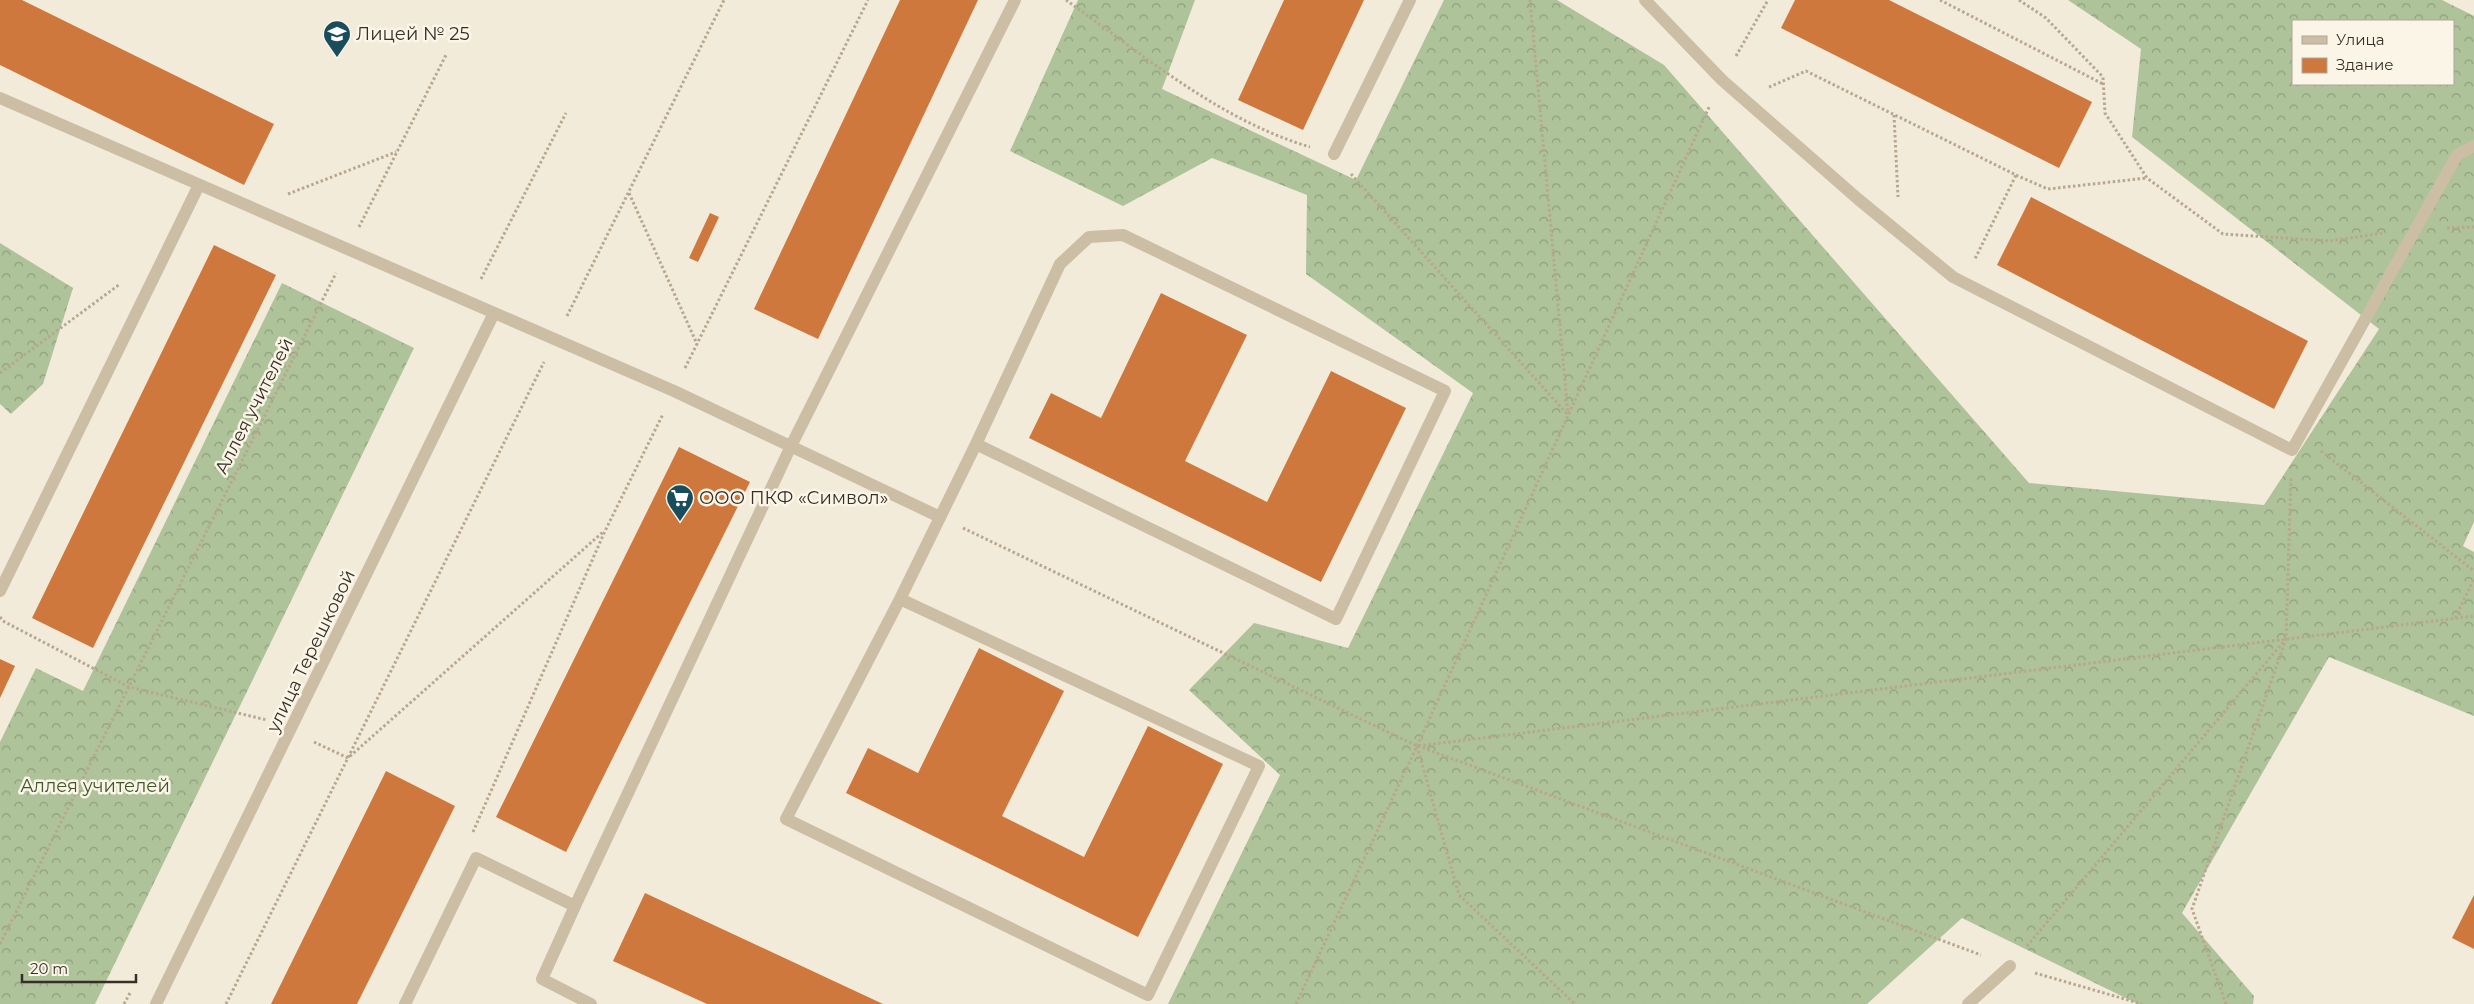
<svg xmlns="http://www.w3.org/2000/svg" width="2474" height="1004" viewBox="0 0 2474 1004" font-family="Montserrat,sans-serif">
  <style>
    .forest { fill: url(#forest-crowns); fill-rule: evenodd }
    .building { fill: #ce783e }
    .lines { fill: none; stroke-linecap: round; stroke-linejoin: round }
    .path { stroke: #b8a78f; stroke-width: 3; stroke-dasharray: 2.5 2.5; stroke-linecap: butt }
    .service { stroke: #ccbda5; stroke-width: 12 }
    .minor { stroke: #ccbda5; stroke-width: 12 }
    .labels { text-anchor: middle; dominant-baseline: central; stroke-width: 5; stroke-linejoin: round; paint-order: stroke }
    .poi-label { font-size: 18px; fill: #372f27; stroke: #fbf5e7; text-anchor: start }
    .street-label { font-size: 18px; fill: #372f27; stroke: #fbf5e7 }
    .park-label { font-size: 18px; fill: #3f5729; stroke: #fbf5e7 }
  </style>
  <defs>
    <pattern id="forest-crowns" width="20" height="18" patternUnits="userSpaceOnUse" patternTransform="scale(1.25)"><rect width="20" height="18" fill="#aec399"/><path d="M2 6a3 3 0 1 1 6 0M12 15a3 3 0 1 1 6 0" fill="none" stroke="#8e9f7d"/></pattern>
  </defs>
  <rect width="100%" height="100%" fill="#f3ebda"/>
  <g class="forest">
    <path d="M1078,0H1195L1162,89L1356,180L1444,0H1557L1664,65L2029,483L2264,505L2379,329L2132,137L2141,49L2068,0H2442L2474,16V522L2463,546L2474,552V716L2329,657L2182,913L2254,996L2253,1004H2138L1962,918L1867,1004H1168L1280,775L1189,690L1254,623L1348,648L1473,393L1306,274L1307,195L1212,158L1123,206L1010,151ZM2293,21H2453V84H2293Z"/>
    <polygon points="0,243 73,288 43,384 11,414 0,404"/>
    <polygon points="282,283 414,348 95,1004 0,1004 0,742 36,668 83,691"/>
  </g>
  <g class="building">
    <polygon points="0,0 22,0 274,124 244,185 0,65"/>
    <polygon points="900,0 978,0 818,339 754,309"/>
    <polygon points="1284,0 1364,0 1303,130 1238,100"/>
    <polygon points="1795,0 1889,0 2092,102 2059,168 1781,28"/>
    <polygon points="2031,197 2308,341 2274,409 1997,265"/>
    <polygon points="710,213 719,217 698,262 689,258"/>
    <polygon points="214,245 276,275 93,648 32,618"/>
    <polygon points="1161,293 1247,335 1185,461 1267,502 1331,371 1406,408 1321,582 1029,438 1051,393 1101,418"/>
    <polygon points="679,447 750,482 566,852 496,817"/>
    <polygon points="979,648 1064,691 1002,816 1084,857 1148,726 1223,764 1138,937 846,793 868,748 918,773"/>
    <polygon points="0,659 15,666 0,698"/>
    <polygon points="386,771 455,806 387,944 357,1004 271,1004"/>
    <polygon points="645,893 705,921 883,1004 707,1004 613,961"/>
    <polygon points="2474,895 2474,949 2452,938"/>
  </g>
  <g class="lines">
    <g class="path">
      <path d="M1066,0C1142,54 1219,120 1310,147"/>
      <polyline points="1530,0 1568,414"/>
      <polyline points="1940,0 2103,84"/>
      <polyline points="2019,0 2046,18 2103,77 2105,113 2147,178 2223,234 2330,241 2384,233"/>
      <polyline points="1736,56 1768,0"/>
      <polyline points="1769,87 1806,71 2016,175 1975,259"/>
      <polyline points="1894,115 1898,197"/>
      <polyline points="1351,174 1568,415"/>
      <polyline points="2016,175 2048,189 2147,178"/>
      <polyline points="629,193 697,344"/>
      <polyline points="288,194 396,152"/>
      <polyline points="359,227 447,53"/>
      <polyline points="2447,228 2474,227"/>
      <polyline points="481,279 566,113"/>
      <polyline points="567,316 724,0"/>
      <polyline points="685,368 868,0"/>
      <polyline points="0,373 120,284"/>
      <polyline points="2321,451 2474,571"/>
      <polyline points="963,528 1417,746 2474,616"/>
      <polyline points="0,617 3,621 129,687 267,720"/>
      <polyline points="2455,618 2474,579"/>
      <polyline points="314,742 348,758 603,532"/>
      <polyline points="1417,746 1459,895 1575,1004"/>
      <polyline points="1418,746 1981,955"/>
      <polyline points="473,832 605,531 663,414"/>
      <polyline points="0,944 336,273"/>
      <polyline points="2027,946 2284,641"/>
      <polyline points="2035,973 2142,1004"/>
      <polyline points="124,1004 130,993"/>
      <polyline points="226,1004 544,362"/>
      <polyline points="1296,1004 1417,746 1710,105"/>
      <polyline points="2226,1004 2192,909 2286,639 2291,476"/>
    </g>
    <g class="service">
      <polyline points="1645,0 1722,80 1858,199 1953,277 2292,450 2457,155 2474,146"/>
      <polyline points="0,98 674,391 940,517"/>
      <polyline points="1334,154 1410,0"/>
      <polyline points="0,591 199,185"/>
      <polyline points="900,599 1259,766 1148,995 786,819 900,599 976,444 1060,264 1089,237 1123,235 1445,391 1336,619 976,444"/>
      <polyline points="575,906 791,446 1015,0"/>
      <polyline points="405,1004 476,858 575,906 542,979 591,1004"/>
      <polyline points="1968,1004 2010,966"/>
    </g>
    <polyline class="minor" points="156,1004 494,313"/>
  </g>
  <defs>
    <g id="school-pin" transform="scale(1.4375)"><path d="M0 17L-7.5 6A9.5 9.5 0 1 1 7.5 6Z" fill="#1a4d5c" stroke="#fbf5e7"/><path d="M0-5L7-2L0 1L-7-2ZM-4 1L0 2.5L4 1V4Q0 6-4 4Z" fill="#fff"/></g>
    <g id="supermarket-pin" transform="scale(1.4375)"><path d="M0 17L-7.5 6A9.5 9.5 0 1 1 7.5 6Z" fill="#1a4d5c" stroke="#fbf5e7"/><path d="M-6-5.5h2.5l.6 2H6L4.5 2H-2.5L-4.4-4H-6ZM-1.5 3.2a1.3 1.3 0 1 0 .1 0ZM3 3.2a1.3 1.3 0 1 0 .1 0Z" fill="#fff"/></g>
  </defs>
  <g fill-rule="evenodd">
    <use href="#school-pin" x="337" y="34"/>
    <use href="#supermarket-pin" x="680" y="498"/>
  </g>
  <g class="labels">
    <g class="poi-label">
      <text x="356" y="34">Лицей № 25</text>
      <text x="699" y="498">ООО ПКФ «Символ»</text>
    </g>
    <g class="street-label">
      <text transform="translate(254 406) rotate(-63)">Аллея учителей</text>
      <text transform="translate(311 651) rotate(-64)">улица Терешковой</text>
    </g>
    <g class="park-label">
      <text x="95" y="786">Аллея учителей</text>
    </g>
  </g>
  <rect x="2292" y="20" width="162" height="65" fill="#fbf5e7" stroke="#ada69a"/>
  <rect x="2302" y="36" width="25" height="8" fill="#ccbda5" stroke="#ada69a"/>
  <text x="2336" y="45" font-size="15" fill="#372f27">Улица</text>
  <rect x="2302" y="58" width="25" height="15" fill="#ce783e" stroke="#ada69a"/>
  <text x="2336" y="70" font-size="15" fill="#372f27">Здание</text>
  <path d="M22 974v8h114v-8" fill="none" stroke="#372f27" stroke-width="2.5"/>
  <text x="30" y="974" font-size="15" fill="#372f27" stroke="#fbf5e7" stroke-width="4" paint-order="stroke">20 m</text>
</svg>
